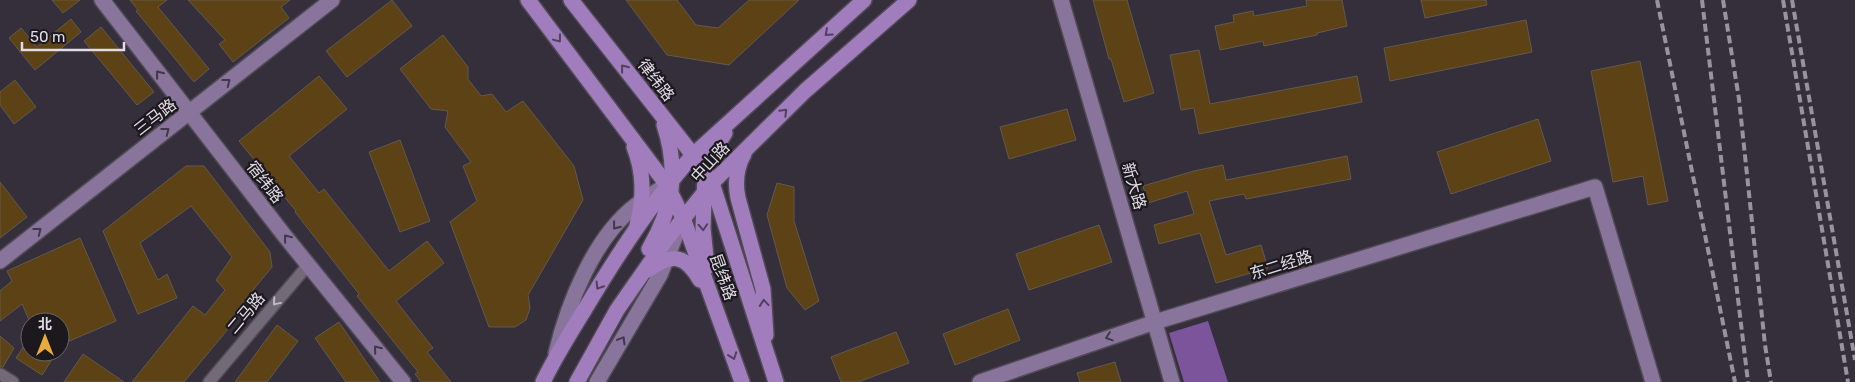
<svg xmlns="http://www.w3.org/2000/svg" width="1855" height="382" viewBox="0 0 1855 382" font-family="Rubik,'Noto Sans SC',sans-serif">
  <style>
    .forest { fill: #7c549c }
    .building { fill: #5c4214; stroke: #63594c }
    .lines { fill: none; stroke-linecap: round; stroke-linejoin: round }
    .street-casing { stroke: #504a55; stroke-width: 14 }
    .secondary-casing { stroke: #504a55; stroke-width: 18 }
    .primary-casing { stroke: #504a55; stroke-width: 18 }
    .street { stroke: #726a79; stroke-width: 11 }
    .secondary { stroke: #89749c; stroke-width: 15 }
    .primary { stroke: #a17dbe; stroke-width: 15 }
    .rail { stroke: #98939d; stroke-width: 4; stroke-dasharray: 8 4; stroke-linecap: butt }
    .oneway { stroke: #51405e }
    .oneway2 { stroke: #42384a }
    .oneway3 { stroke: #c0bac5 }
    .labels { text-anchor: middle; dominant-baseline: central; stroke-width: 4.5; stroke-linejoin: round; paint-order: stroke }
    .street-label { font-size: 16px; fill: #e1dce5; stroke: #1b181e }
  </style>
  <rect width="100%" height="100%" fill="#352f3c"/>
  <polygon class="forest" points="1208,321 1228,382 1184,382 1169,333"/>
  <g class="building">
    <polygon points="52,0 80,0 63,13"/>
    <polygon points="130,0 167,0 158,7 209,69 194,82 136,11 138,10"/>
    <polygon points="188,0 290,0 281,7 289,18 233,62 219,44 225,40"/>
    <polygon points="392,0 412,26 347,77 326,51"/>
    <polygon points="626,0 677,0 696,25 718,28 749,0 799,0 729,65 667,55"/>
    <polygon points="1093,0 1127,0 1154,93 1124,102 1111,59 1109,59"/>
    <polygon points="1306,0 1342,0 1347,26 1317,33 1317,35 1264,46 1263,41 1220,50 1215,26 1234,22 1233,15 1253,11 1254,16 1307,6"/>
    <polygon points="1421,0 1486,0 1487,5 1425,18"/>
    <polygon points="71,19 81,32 35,70 9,38 21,28 37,47"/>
    <polygon points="1526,20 1532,52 1390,81 1384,48"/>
    <polygon points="101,27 154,92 137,105 84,41"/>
    <polygon points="443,35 468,67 468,79 481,96 492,94 506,112 523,101 574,166 583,200 528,295 530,308 526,320 515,327 489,327 450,222 477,201 463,166 471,162 445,127 448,111 431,109 400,69"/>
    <polygon points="1199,50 1210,104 1357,76 1362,102 1199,134 1194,108 1181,110 1170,55"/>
    <polygon points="1640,61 1668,201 1648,205 1643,176 1613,182 1591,71"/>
    <polygon points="319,76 347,109 289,156 319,193 324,189 389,271 427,241 444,263 396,301 433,348 427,352 451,382 421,382 415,374 418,372 357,296 359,294 295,212 296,211 239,141"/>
    <polygon points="15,80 36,107 14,124 0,105 0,92"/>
    <polygon points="1067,109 1076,140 1009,159 1000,127"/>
    <polygon points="1538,119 1551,161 1451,194 1437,152"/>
    <polygon points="400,140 430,221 400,232 369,152"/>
    <polygon points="1347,156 1351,179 1246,199 1244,194 1209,201 1226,255 1261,245 1268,268 1216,283 1200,233 1159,244 1154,225 1194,214 1187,191 1148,203 1143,186 1194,171 1223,165 1226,180"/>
    <polygon points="186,166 204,166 270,252 272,267 234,313 238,317 184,382 132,382 193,306 205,315 225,290 216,280 232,257 191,206 140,243 158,280 167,274 177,298 138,314 103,231"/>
    <polygon points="0,182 27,217 0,238"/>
    <polygon points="777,183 794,187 794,221 819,301 805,310 787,288 767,215"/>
    <polygon points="1099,225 1112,262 1029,290 1016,254"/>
    <polygon points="80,238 116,321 67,342 67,341 60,344 60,322 30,322 22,304 0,321 0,291 12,281 7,271"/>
    <polygon points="1008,309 1020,340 955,365 943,334"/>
    <polygon points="339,322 380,382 346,382 315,338"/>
    <polygon points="277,325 298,341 267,382 235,382"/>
    <polygon points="896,332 909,363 858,382 841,382 831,357"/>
    <polygon points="0,336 14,348 3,367 0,367"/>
    <polygon points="30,337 30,352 38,352 51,361 42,375 16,358"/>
    <polygon points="83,354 124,382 64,382"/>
    <polygon points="1115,362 1121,382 1080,382 1077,373"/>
  </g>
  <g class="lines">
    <g class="street-casing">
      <g id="street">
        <polyline points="0,374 13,382"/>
        <polyline points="209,382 308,265"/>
      </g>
    </g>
    <g class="secondary-casing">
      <g id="secondary">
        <polyline points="102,0 284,235 403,382"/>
        <polyline points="1061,0 1172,382"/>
        <polyline points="0,261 332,0"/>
        <path d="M556,353C568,303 594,238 635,206C645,198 657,191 667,185"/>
        <polyline points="597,382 660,275 680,225"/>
        <polyline points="980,382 1155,322 1595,187 1653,382"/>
      </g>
    </g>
    <g class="primary-casing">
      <g id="primary">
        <polyline points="528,0 667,185 683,218 742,382"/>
        <polyline points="571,0 693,155 712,183 776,382"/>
        <path d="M634,147C644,172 644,199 637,225"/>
        <path d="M744,154C736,168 735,183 738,198L763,289L766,335"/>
        <path d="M649,249C673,208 679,170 664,125"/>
        <polyline points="707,267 703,228 705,172 712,153 725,133"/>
        <path d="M648,270C672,253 685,254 700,280"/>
        <path d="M543,382C555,357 570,333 585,309C617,255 652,202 693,155L864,0"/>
        <polyline points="577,382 617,310 633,287 666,240 712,183 805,91 909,0"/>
      </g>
    </g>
    <use href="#street" class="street"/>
    <use href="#secondary" class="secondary"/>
    <use href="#primary" class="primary"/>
    <g class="rail">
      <polyline points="1657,0 1735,382"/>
      <polyline points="1702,0 1748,382"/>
      <polyline points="1723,0 1739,99 1765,345 1771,382"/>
      <polyline points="1783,0 1848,382"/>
      <polyline points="1792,0 1855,360"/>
    </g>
  </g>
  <defs><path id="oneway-chevron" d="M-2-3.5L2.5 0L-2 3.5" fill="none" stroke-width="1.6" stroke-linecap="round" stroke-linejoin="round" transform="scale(1.25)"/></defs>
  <g class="oneway">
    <use href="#oneway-chevron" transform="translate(828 33) rotate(138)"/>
    <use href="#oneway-chevron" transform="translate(558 39) rotate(53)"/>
    <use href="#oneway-chevron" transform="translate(624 68) rotate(-128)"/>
    <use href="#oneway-chevron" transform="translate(784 112) rotate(-45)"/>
    <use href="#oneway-chevron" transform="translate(703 227) rotate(87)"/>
    <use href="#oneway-chevron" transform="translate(599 286) rotate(122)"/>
    <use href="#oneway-chevron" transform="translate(764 303) rotate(-95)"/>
    <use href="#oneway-chevron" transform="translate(733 356) rotate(70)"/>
  </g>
  <g class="oneway2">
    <use href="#oneway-chevron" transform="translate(159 74) rotate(-128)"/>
    <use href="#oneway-chevron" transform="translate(227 82) rotate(-38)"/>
    <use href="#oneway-chevron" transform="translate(166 131) rotate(-38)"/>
    <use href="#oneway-chevron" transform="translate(616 226) rotate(128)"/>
    <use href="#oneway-chevron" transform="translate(38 231) rotate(-38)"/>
    <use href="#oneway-chevron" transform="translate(287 238) rotate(-129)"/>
    <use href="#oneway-chevron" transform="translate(1109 337) rotate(161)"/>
    <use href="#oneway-chevron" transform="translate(622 340) rotate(-59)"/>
    <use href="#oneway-chevron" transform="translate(377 349) rotate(-129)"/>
  </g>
  <use class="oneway3" href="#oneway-chevron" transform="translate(276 302) rotate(130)"/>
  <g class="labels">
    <g class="street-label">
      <text transform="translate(656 80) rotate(52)">律纬路</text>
      <text transform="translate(155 117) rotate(-38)">三马路</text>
      <text transform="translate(710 162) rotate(-47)">中山路</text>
      <text transform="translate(265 182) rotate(52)">宿纬路</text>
      <text transform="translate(1134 186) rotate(74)">新大路</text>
      <text transform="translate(1281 265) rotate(-17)">东二经路</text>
      <text transform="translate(723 277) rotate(70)">昆纬路</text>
      <text transform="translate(246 313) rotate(-50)">二马路</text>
    </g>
  </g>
  <g transform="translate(45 337)"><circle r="24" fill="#1b181e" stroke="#6a666e"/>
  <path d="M0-4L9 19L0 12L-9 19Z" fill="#eaaa38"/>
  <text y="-8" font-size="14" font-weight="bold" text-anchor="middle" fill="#e1dce5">北</text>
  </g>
  <path d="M22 42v8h102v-8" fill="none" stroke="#e1dce5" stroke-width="2.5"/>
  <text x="30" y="42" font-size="15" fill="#e1dce5" stroke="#1b181e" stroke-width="4" paint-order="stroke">50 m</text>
</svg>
